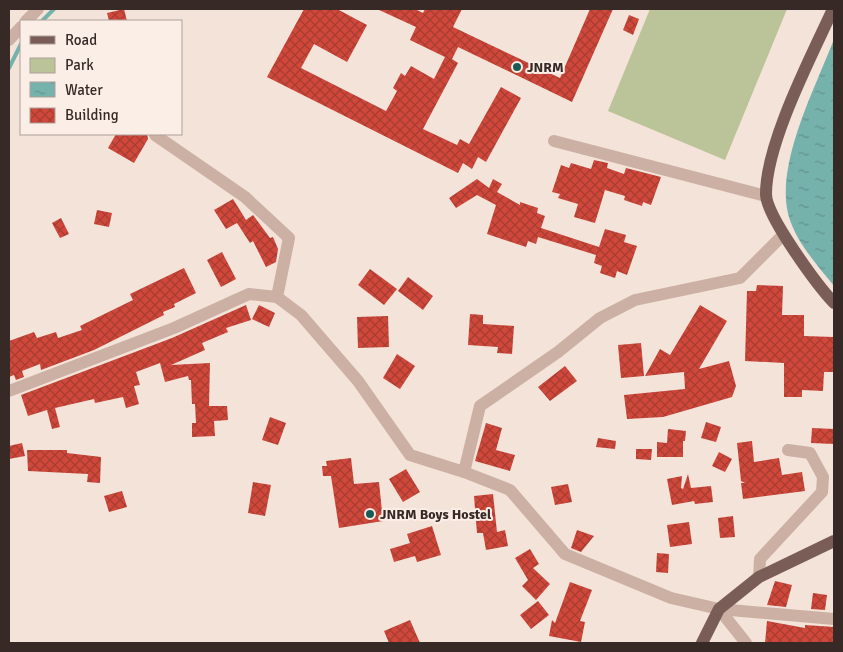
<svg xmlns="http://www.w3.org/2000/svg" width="843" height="652" viewBox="0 0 843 652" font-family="Signika,sans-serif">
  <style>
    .green { fill: #bbc398 }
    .water { fill: url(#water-ripples) }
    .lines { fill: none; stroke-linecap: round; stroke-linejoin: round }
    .stream { stroke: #76b2ac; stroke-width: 4 }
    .building { fill: url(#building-cross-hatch) }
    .minor { stroke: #ccb0a4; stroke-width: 12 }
    .major { stroke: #7a5d56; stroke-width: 12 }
    .poi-dot { fill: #195b56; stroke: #fbeee6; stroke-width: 2 }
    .labels { text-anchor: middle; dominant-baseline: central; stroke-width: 4; stroke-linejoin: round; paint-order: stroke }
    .poi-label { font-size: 14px; font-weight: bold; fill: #372926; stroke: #fbeee6; text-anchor: start }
  </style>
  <defs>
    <pattern id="water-ripples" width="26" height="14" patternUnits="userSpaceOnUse" patternTransform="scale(1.25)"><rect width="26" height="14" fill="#76b2ac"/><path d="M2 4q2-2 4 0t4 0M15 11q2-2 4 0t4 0" fill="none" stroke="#62918c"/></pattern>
    <pattern id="building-cross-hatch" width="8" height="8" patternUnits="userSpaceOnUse" patternTransform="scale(1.25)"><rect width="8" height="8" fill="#cf483b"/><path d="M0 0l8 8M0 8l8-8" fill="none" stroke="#a93c31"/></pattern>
  </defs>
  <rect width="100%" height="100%" fill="#f3e3d9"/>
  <polygon class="green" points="650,9 787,9 725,160 608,111"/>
  <path class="water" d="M834,39V286C818,266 798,244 790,220C772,169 816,87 834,39Z"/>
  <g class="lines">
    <g class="stream">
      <polyline points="42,21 54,9"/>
      <polyline points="9,68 21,44"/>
    </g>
  </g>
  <g class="building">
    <polygon points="124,9 127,21 109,21 107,13"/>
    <polygon points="304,9 337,9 367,25 347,62 314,44 301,68 386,111 397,91 393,88 401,73 405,76 411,66 434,79 445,57 410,40 416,27 377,9 415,9 423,13 425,9 462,9 453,27 560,78 590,9 613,9 572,102 458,47 452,59 458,63 423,129 457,145 460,139 469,144 501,87 521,98 486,162 478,157 472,169 463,163 458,173 267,77"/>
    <polygon points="629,15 639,19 633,35 623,30"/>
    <polygon points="116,134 147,134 148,139 134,163 108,148"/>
    <polygon points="594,160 608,163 607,168 624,174 626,168 661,177 651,205 643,202 642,206 624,200 625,196 605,190 595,223 574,217 578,204 558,198 560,194 552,192 561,165 569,168 571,163 591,169"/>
    <polygon points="477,179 489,188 493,179 502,184 497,192 520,205 520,202 538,208 537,213 545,216 541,228 599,247 605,229 626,235 624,242 637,246 627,275 617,271 615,278 600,273 602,266 594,263 596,255 538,237 536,244 528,241 526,247 487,234 496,205 477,195 456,208 449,198"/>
    <polygon points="233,199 246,220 253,215 270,238 273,237 278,249 276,262 266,267 253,241 250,243 237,223 226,229 214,210"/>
    <polygon points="97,210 112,213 109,227 94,224"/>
    <polygon points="61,218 69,234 60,238 52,223"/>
    <polygon points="222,252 236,279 221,287 207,260"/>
    <polygon points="184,268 196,293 174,304 175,307 163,312 164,315 94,350 41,370 40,364 22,371 24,377 16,380 14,375 9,377 9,341 34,332 37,338 56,332 58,338 82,330 80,326 133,300 130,294"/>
    <polygon points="370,269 397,289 384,305 358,285"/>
    <polygon points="408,277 433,296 423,310 398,291"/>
    <polygon points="757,285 783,286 782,315 804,315 804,336 834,337 834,372 824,372 823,391 802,390 802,397 784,397 784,363 745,361 747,291 756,291"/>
    <polygon points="246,305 251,320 226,328 228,332 202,343 205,350 171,365 210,363 209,406 227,406 228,420 214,421 215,436 192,437 192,423 196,423 195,404 192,404 191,380 189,380 188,376 165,382 160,363 136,372 140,385 134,386 139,404 126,408 123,397 95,403 94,399 55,408 60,427 52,429 47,410 28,416 21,395 172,338"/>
    <polygon points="259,305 275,313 269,327 252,319"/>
    <polygon points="700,305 727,321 699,369 729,361 736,386 732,397 663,417 627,419 624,395 685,389 684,372 645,376 660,349 670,355"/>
    <polygon points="470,314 483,315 483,324 514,326 512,354 497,353 498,347 468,345"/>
    <polygon points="388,316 389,347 358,348 357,317"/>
    <polygon points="641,343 644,376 621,378 618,345"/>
    <polygon points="397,354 415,366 400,389 383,378"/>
    <polygon points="565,366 577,381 550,401 538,387"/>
    <polygon points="270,417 286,423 278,445 262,440"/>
    <polygon points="706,422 721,427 716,442 701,438"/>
    <polygon points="486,423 502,428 496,450 515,455 510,471 475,461"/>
    <polygon points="812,428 834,429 834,444 811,443"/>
    <polygon points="668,429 686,431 685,441 683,441 683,457 657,457 657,442 667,443"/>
    <polygon points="598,438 616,441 615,449 596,447"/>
    <polygon points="752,441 754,462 779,458 782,475 802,472 805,491 743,499 741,483 745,483 741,481 737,443"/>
    <polygon points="22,443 25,456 9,459 9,446"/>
    <polygon points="636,449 652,449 651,460 636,459"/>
    <polygon points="27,450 67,450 67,453 101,457 100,483 87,482 88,474 28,471"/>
    <polygon points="719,452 732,459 725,472 712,466"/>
    <polygon points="351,458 354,484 379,482 383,521 339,528 331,476 323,476 322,466 327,466 326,461"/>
    <polygon points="406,469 420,492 403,502 389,479"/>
    <polygon points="688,474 691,488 711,486 713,502 695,504 694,501 672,505 667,479 682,476 681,488 683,489"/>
    <polygon points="253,482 271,485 265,516 248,513"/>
    <polygon points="568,484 572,502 555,505 551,487"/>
    <polygon points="122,491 127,507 109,512 104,496"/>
    <polygon points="493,494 497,532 505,530 508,546 486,550 483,533 477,533 474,496"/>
    <polygon points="733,516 735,537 720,538 718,518"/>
    <polygon points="689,522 692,544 670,547 667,525"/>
    <polygon points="432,526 441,555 417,562 415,556 394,562 390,549 410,543 407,534"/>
    <polygon points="577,530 594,536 581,552 571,548"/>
    <polygon points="530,549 539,564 533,568 550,584 536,600 522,586 528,580 515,558"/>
    <polygon points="657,553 669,554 668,573 656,572"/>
    <polygon points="775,581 792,585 786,607 767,605"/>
    <polygon points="570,582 592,590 580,621 585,622 581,642 549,636 552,620 555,623"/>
    <polygon points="813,593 827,595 825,610 811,609"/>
    <polygon points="538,601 549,615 531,629 520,615"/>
    <polygon points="410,620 420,643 389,643 384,631"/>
    <polygon points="767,621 805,628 805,625 834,627 834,643 765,643"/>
  </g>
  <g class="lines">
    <g class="minor">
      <polyline points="26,21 38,9"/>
      <polyline points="9,40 21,27"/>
      <polyline points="155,135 245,197 289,238 277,297"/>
      <polyline points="554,141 766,196"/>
      <polyline points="9,391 174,328 249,294 277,297 301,315 358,381 410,455 464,472 510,490 565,554 671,598 719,609 834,619"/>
      <polyline points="464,472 480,406 558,352 600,318 635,300 740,278 783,235"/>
      <polyline points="759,577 760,559 822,492 823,477 810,453 788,450"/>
      <polyline points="719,609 746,643"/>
    </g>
    <g class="major">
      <path d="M833,9C811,57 766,143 766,194C766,216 818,286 834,303"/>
      <polyline points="702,643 719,609 759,577 834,541"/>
    </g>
  </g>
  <g class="poi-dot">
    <circle cx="517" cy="67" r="5"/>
    <circle cx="370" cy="514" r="5"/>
  </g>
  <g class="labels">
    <g class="poi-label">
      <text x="527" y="67">JNRM</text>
      <text x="380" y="514">JNRM Boys Hostel</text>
    </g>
  </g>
  <rect width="843" height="652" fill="none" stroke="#372926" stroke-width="20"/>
  <rect x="20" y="20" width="162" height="115" fill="#fbeee6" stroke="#ad9f99"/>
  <rect x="30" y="36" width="25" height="8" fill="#7a5d56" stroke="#ad9f99"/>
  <text x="65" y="45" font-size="15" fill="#372926">Road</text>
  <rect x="30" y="58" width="25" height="15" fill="#bbc398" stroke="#ad9f99"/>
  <text x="65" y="70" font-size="15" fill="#372926">Park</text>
  <rect x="30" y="82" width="25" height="15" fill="url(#water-ripples)" stroke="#ad9f99"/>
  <text x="65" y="95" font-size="15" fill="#372926">Water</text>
  <rect x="30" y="108" width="25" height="15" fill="url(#building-cross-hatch)" stroke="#ad9f99"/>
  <text x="65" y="120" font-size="15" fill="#372926">Building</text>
</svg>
